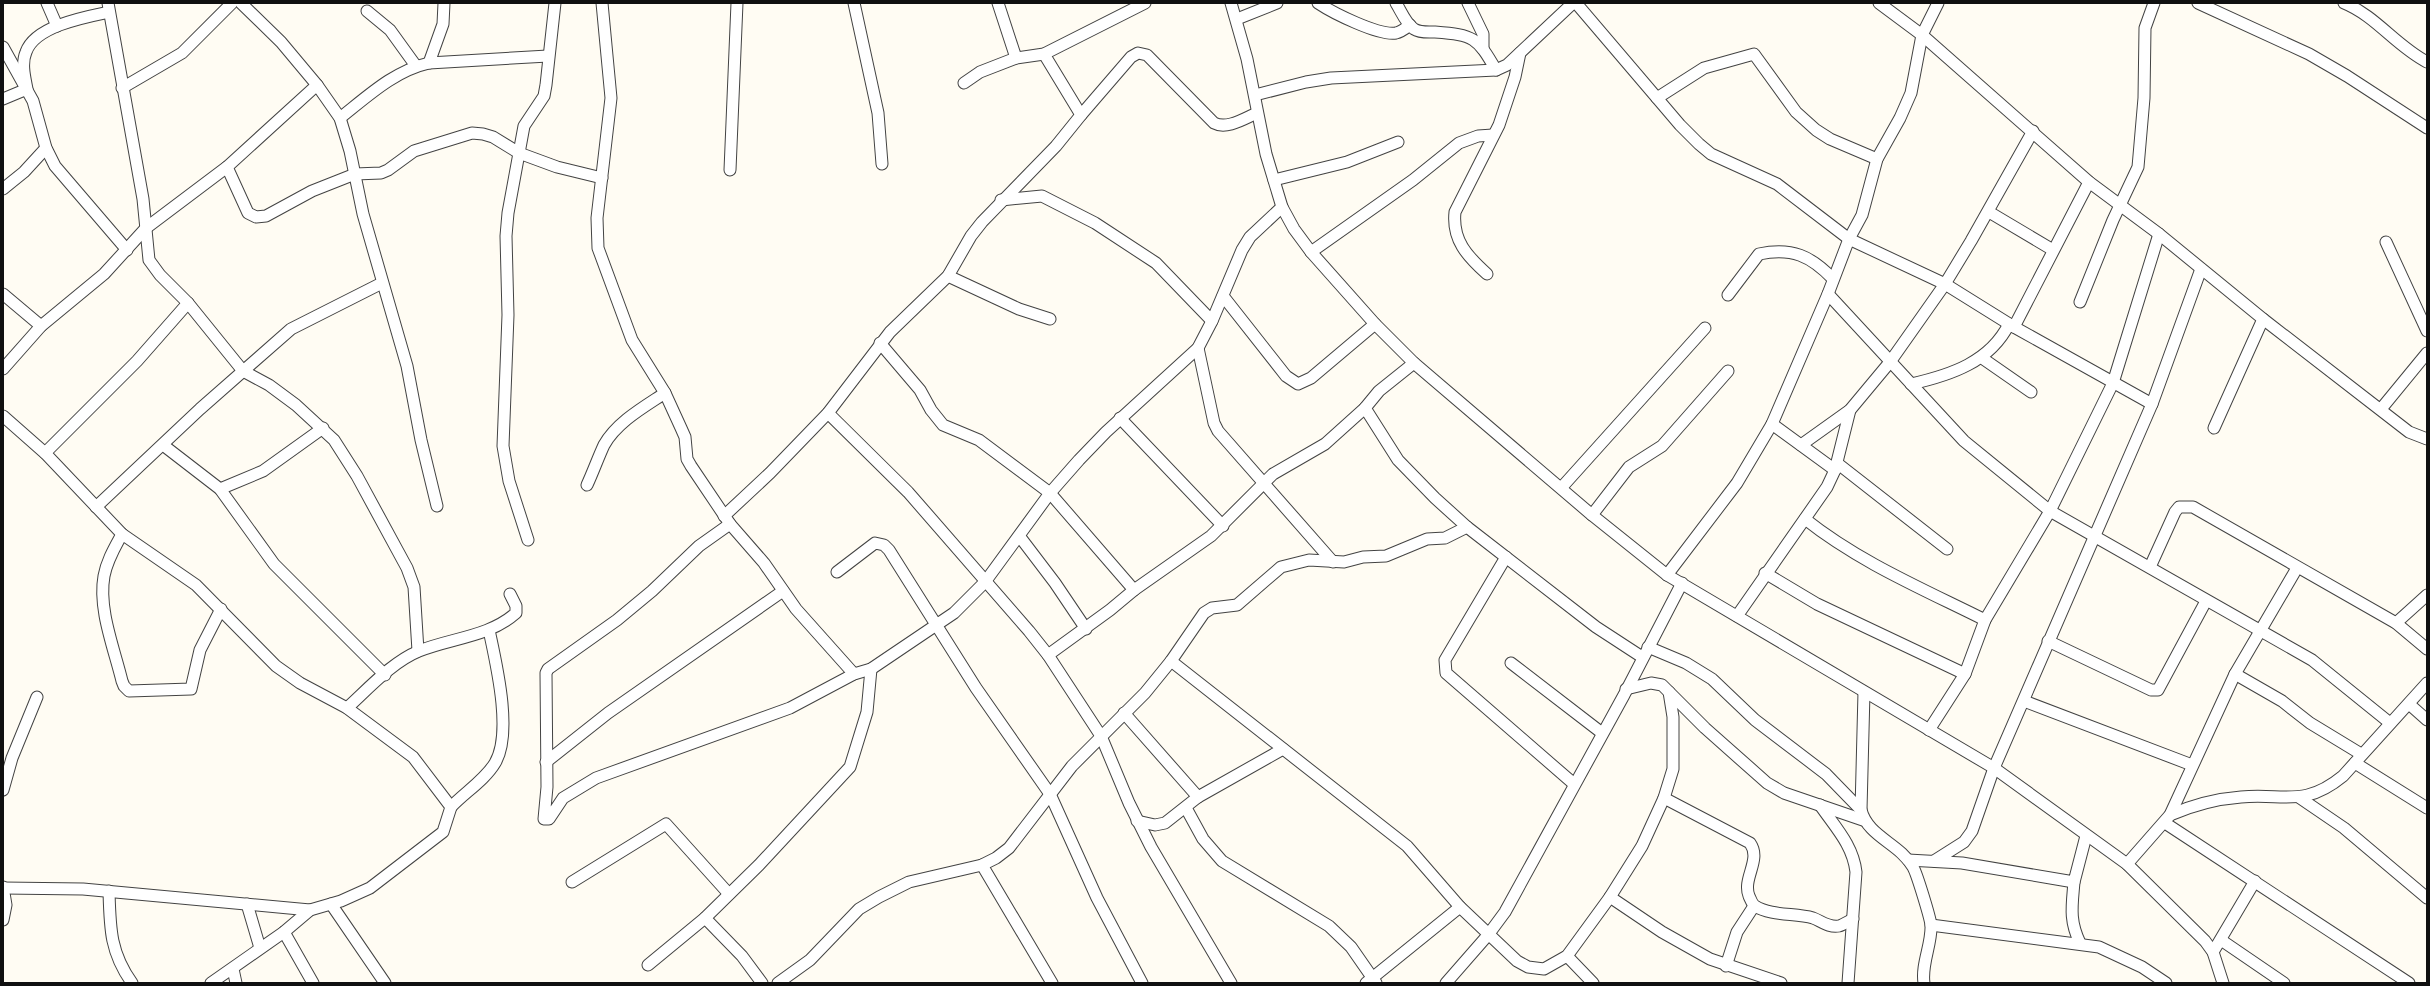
<svg xmlns="http://www.w3.org/2000/svg" width="2430" height="986" viewBox="0 0 2430 986" font-family="'Playfair Display',serif">
  <style>
    .lines { fill: none; stroke-linecap: round; stroke-linejoin: round }
    .minor-casing { stroke: #434343; stroke-width: 13 }
    .minor { stroke: #fff; stroke-width: 11 }
  </style>
  <rect width="100%" height="100%" fill="#fffcf3"/>
  <g class="lines">
    <g class="minor-casing">
      <g id="minor">
        <polyline points="47,3 57,26"/>
        <polyline points="108,3 143,199 149,260 160,275 188,303 243,371 269,385 296,405 334,440 357,476 407,568 414,587 418,651"/>
        <polyline points="241,3 281,42 317,85 340,118 350,151 363,214 407,366 421,440 437,506"/>
        <polyline points="602,3 611,98 597,218 598,248 632,340 665,393 681,428 685,437 687,459 691,466 730,524 764,563 796,609 854,674"/>
        <polyline points="854,3 878,113 882,164"/>
        <polyline points="998,3 1016,58 1044,54 1145,3"/>
        <polyline points="1231,3 1247,59 1266,154 1282,207 1294,229 1311,252 1375,324 1414,363 1592,515 1667,575 1994,768 2127,864 2205,941 2213,952 2223,983"/>
        <path d="M1318,3C1333,13 1379,36 1396,33C1401,32 1406,28 1410,25"/>
        <path d="M1396,3C1401,11 1406,24 1414,29C1420,33 1428,32 1435,32C1474,35 1477,37 1496,70"/>
        <polyline points="1468,3 1483,34 1483,49"/>
        <polyline points="1576,3 1680,125 1699,144 1711,154 1777,184 1849,239 1945,284 2014,327 2152,404"/>
        <polyline points="1879,3 1922,35 2089,182 2159,234 2263,319 2409,432 2427,439"/>
        <polyline points="2198,3 2309,54 2347,76 2427,128"/>
        <path d="M2344,3C2376,16 2396,46 2427,62"/>
        <polyline points="367,11 390,30 416,66"/>
        <polyline points="1237,19 1277,3"/>
        <polyline points="3,47 33,101 46,148 55,166 127,250"/>
        <polyline points="429,63 443,24 444,3"/>
        <polyline points="964,83 980,72 1016,58"/>
        <polyline points="122,88 182,53 232,3"/>
        <polyline points="1255,95 1306,82 1331,78 1496,70 1507,65 1573,3"/>
        <polyline points="1657,98 1704,68 1754,54 1796,112 1816,130 1830,139 1877,159"/>
        <path d="M3,99L27,89C25,78 21,64 26,52C35,26 85,17 109,12"/>
        <path d="M1081,115L1131,57L1138,53L1147,55L1214,123C1227,130 1245,118 1257,113"/>
        <path d="M340,118C368,96 394,71 429,63L548,56"/>
        <polyline points="227,167 248,213 256,217 266,216 312,191 355,174 381,173 388,170 414,151 472,133 483,134 493,137 519,153 557,167 602,178"/>
        <polyline points="730,170 737,3"/>
        <polyline points="1274,180 1347,162 1398,142"/>
        <polyline points="3,189 24,172 46,148"/>
        <polyline points="1001,200 1042,196 1095,223 1156,263 1212,321"/>
        <polyline points="1989,212 2053,250"/>
        <polyline points="2386,242 2427,331"/>
        <polyline points="1311,252 1413,180 1459,143 1478,136 1493,135"/>
        <path d="M1487,274C1467,256 1452,240 1455,212L1499,125L1515,77L1520,53"/>
        <polyline points="948,276 1019,309 1050,319"/>
        <polyline points="3,294 41,326"/>
        <polyline points="1828,294 1964,441 2050,511 2312,660 2390,723"/>
        <path d="M1728,295L1759,254C1792,247 1811,256 1833,279"/>
        <polyline points="1223,296 1286,376 1298,384 1311,378 1375,324"/>
        <polyline points="2080,302 2113,220 2138,167 2144,98 2145,28 2154,3"/>
        <polyline points="2014,327 2089,182"/>
        <polyline points="880,343 920,390 931,410 943,425 979,440 1050,493 1134,590"/>
        <polyline points="1198,348 1214,423 1218,431 1333,562"/>
        <polyline points="1982,358 2031,392"/>
        <polyline points="3,369 41,326 104,274 146,228 227,167 317,85"/>
        <path d="M1911,384C1951,375 1990,362 2009,324"/>
        <polyline points="1365,408 1398,460 1435,498 1467,527 1596,627 1642,657"/>
        <polyline points="2381,409 2427,353"/>
        <polyline points="828,413 908,492 1029,631 1048,655 1101,736 1129,803 1151,847 1231,983"/>
        <polyline points="3,416 45,453 122,534 196,585 276,666 300,683 347,708 413,757 451,807 443,832 370,888 341,901 310,910 284,932 211,983"/>
        <polyline points="1120,418 1223,526"/>
        <polyline points="1772,424 1835,470"/>
        <polyline points="2214,428 2263,319"/>
        <polyline points="163,445 220,489 274,564 385,675"/>
        <polyline points="1801,445 1850,410 1890,362 1945,284 1971,241 2033,131"/>
        <polyline points="45,453 137,361 188,303"/>
        <polyline points="1837,463 1947,549"/>
        <path d="M587,485C593,472 598,458 604,445C617,422 644,407 665,393"/>
        <polyline points="1562,487 1705,328"/>
        <polyline points="220,489 263,471 323,428"/>
        <polyline points="96,507 200,409 291,329 382,283"/>
        <polyline points="1592,515 1629,467 1662,446 1728,371"/>
        <polyline points="724,516 770,473 828,413 890,332 948,276 971,236 982,222 1056,146 1081,115 1044,54"/>
        <path d="M1805,519C1859,562 1923,589 1985,620"/>
        <polyline points="730,524 699,546 652,591 617,620 548,669 546,673 547,787 544,819 549,819 563,798 596,778 790,708 854,674 871,669 954,613 985,582 1050,493 1079,460 1106,432 1198,348 1212,321 1242,250 1250,237 1282,207"/>
        <path d="M122,534C115,547 107,560 104,576C98,609 114,648 122,681L124,686L129,691L191,689L200,650L221,609"/>
        <polyline points="1020,537 1055,583 1086,629"/>
        <polyline points="528,540 509,481 503,446 508,315 506,236 508,213 524,126 544,96 546,85 555,3"/>
        <polyline points="1506,557 1445,660 1446,673 1574,784"/>
        <polyline points="2150,567 2175,512 2179,507 2193,507 2396,623 2427,649"/>
        <polyline points="837,572 875,543 884,545 889,550 976,688 1050,794 1097,898 1142,983"/>
        <polyline points="1765,573 1817,604 1965,674"/>
        <polyline points="1667,575 1737,483 1772,424 1828,294 1849,239 1862,215 1877,159 1900,118 1911,93 1922,35 1938,3"/>
        <polyline points="1737,616 1827,487 1835,470 1850,410"/>
        <polyline points="2396,623 2427,595"/>
        <polyline points="2048,641 2151,690 2158,690 2206,601"/>
        <polyline points="1648,647 1686,663 1712,679 1755,720 1826,774 1861,810"/>
        <polyline points="1048,655 1110,610 1134,590 1211,536 1273,474 1325,444 1365,408 1379,391 1414,363"/>
        <polyline points="1171,661 1407,846 1460,907"/>
        <polyline points="1511,663 1602,733"/>
        <polyline points="2235,674 2282,701 2310,723 2361,754"/>
        <polyline points="1626,689 1651,683 1662,685 1705,728 1767,783 1784,793 1863,820"/>
        <path d="M1864,692L1861,810C1868,837 1899,843 1913,867C1917,874 1930,917 1931,925C1932,944 1921,964 1924,983"/>
        <polyline points="2024,701 2192,765"/>
        <polyline points="2409,704 2427,720"/>
        <path d="M347,708C368,689 392,662 419,651C451,638 489,637 516,613V606L510,594"/>
        <polyline points="1124,713 1198,797"/>
        <polyline points="1929,730 1965,674 1985,620 2050,511 2113,383 2159,234"/>
        <polyline points="546,762 608,713 783,591"/>
        <polyline points="2355,763 2427,808"/>
        <polyline points="3,790 12,758 37,697"/>
        <path d="M1664,798L1750,843C1762,860 1742,878 1749,896C1751,900 1752,904 1755,906C1771,916 1795,913 1813,918C1821,921 1829,928 1839,926C1843,925 1849,921 1853,919"/>
        <polyline points="2300,798 2344,828 2427,898"/>
        <path d="M1820,805C1835,827 1853,845 1856,872L1848,983"/>
        <path d="M451,807C464,793 485,780 495,763C513,733 496,663 489,630"/>
        <polyline points="1186,808 1203,839 1222,861 1329,926 1351,947 1376,983"/>
        <path d="M2170,815C2193,805 2215,799 2241,797C2284,793 2304,808 2343,776L2427,683"/>
        <polyline points="1137,821 1155,825 1165,823 1198,797 1283,749"/>
        <polyline points="2165,823 2409,983"/>
        <polyline points="1908,860 1962,863 2074,882 2086,836"/>
        <polyline points="1934,861 1964,842 1972,831 1994,768 2152,404 2201,269"/>
        <polyline points="2127,864 2170,815 2235,674 2297,568"/>
        <polyline points="982,865 1052,983"/>
        <polyline points="572,882 666,824 729,894"/>
        <path d="M2074,882C2072,906 2069,920 2080,943"/>
        <polyline points="3,887 6,905 3,920"/>
        <polyline points="3,888 83,889 310,910"/>
        <path d="M109,891C110,928 110,952 132,983"/>
        <polyline points="1610,897 1662,932 1710,959 1781,983"/>
        <polyline points="247,904 260,948"/>
        <polyline points="331,904 385,983"/>
        <polyline points="705,918 742,956 762,983"/>
        <polyline points="1931,925 2099,947 2142,967 2166,983"/>
        <polyline points="284,932 313,983"/>
        <polyline points="2221,940 2284,983"/>
        <polyline points="2213,952 2255,881"/>
        <polyline points="1567,956 1593,983"/>
        <polyline points="648,965 705,918 759,865 850,767 867,712 871,669"/>
        <polyline points="1726,966 1737,932 1754,906"/>
        <polyline points="233,969 236,983"/>
        <polyline points="778,983 810,960 859,909 879,897 909,882 982,865 996,858 1009,848 1072,766 1145,693 1171,661 1204,613 1212,608 1237,605 1281,567 1309,560 1344,562 1363,557 1386,556 1427,539 1445,538 1467,527"/>
        <polyline points="1366,983 1460,907 1517,961 1528,967 1544,969 1567,956 1610,897 1642,846 1664,798 1673,769 1673,717 1669,692"/>
        <polyline points="1446,983 1488,935 1505,912 1624,695 1682,583"/>
      </g>
    </g>
    <use href="#minor" class="minor"/>
  </g>
  <rect width="2430" height="986" fill="none" stroke="#101010" stroke-width="8"/>
</svg>
